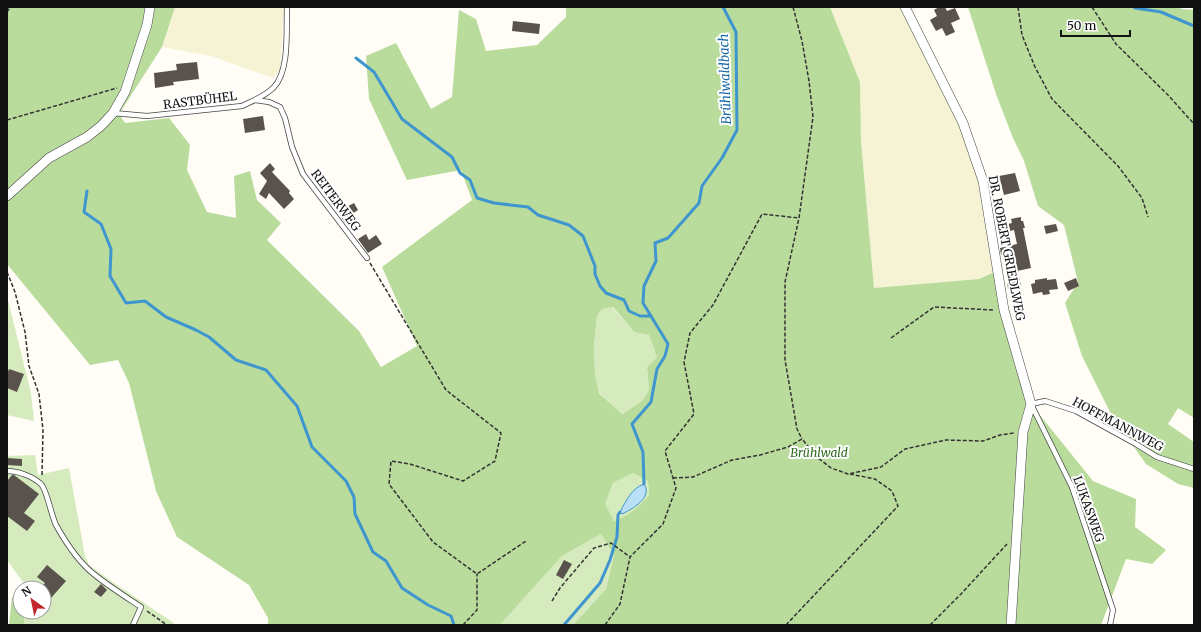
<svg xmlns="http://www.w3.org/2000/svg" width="1201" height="632" viewBox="0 0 1201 632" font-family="Merriweather,serif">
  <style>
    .farmland { fill: #f6f3d4 }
    .green { fill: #d5ebbd }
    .forest { fill: #b9dc9c; fill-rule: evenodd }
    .water { fill: #b9e0f7; stroke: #3f96cf }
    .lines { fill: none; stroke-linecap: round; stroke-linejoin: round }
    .stream { stroke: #3f96cf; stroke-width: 3 }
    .building { fill: #5a524d }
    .service-casing { stroke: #444; stroke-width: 6 }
    .minor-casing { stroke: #444; stroke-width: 10 }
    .path { stroke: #333; stroke-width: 1.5; stroke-dasharray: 4 2; stroke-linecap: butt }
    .service { stroke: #fff; stroke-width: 4.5 }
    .minor { stroke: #fff; stroke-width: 9 }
    .labels { text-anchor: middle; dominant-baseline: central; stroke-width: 4; stroke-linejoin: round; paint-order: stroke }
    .street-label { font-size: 12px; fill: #111; stroke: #fff }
    .park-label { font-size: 12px; font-style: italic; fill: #2f6b1f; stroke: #fff }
    .water-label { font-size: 13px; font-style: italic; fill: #1768a6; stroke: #fff }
  </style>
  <rect width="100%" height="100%" fill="#fffdf5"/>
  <g class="farmland">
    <polygon points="175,7 284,7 280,69 273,78 211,56 162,47"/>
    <polygon points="830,7 905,7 963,123 983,181 999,270 979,279 874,288 861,141 860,82"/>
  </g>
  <g class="green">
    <polygon points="7,296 31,393 34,421 7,415"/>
    <polygon points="612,307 634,332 649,335 657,357 647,367 649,390 643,400 621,414 599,392 595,373 594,346 597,316 602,309"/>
    <polygon points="35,455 38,475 69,468 85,556 89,565 111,581 174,623 172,625 24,625 25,612 44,612 44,588 27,588 7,560 7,456"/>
    <path d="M633,473L648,481L649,495C639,507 629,515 614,521L604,504L613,483Z"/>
    <polygon points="601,534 614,555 606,589 573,625 500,625 562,556"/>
  </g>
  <g class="forest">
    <path d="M7,7H175L162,47L119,114L125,123L169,118L190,145L187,170L207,212L236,218L234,176L250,171L257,200L281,223L267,240L359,331L381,367L417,346L382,267L472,200L461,170L407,180L369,99L366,56L396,43L431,109L452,97L459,10L476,19L486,51L537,45L566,17V7H830L860,82L861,141L874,288L979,279L999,270L1031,404L1093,481L1136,499L1135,527L1166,550L1152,564L1126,559L1101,625H573L606,589L614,555L601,534L562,556L500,625H268V618L249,585L177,537L156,491L129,383L118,360L90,365L7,264ZM613,307L634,332L649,335L657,357L647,367L649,390L643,400L622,414L599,393L595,373L594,346L597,316L602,309ZM633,473L648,481L649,495C639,507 629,515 614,521L605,504L613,483Z"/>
    <polygon points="968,7 1178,7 1182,9 1194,10 1194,418 1178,408 1168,424 1194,442 1194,488 1178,484 1146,464 1112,416 1082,356 1065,303 1078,282 1064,225 1038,206 1024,161 1013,138 996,94"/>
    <polygon points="12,597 20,601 20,612 25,612 24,625 9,625"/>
  </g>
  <path class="water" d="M644,484C653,498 632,509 622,514L620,512C626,501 632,488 644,484Z"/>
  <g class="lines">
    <g class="stream">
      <polyline points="1134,7 1135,8 1161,12 1194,26"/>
      <polyline points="356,58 374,72 402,119 452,157 460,173 470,180 477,198 494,203 528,207 538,215 569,225 583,236 595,266 595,274 600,286 606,293 624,300 629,311 640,316 651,316"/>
      <polyline points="87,191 84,212 101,224 111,249 110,276 126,303 145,301 166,317 196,330 209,337 236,360 266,370 297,406 312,447 346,481 354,497 355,514 373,552 386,561 402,588 428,605 451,616 454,625"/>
      <polyline points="644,484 643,452 632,424 651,402 657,369 665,356 668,344 643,303 644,286 656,261 655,243 668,238 699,203 702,186 722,158 737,130 736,32 723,7"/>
      <polyline points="564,625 600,583 610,560 617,537 618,515 620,512"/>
    </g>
  </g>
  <g class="building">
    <polygon points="939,7 945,7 947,11 955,8 960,19 951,23 955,32 946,36 942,28 936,31 930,20 937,16 934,10"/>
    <polygon points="513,21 540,24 539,34 512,31"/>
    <polygon points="197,62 199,79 173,82 174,85 155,88 154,73 177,70 176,64"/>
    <polygon points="263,116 265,130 245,133 243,119"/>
    <polygon points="270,163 275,169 272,172 290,191 289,193 294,199 284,209 269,193 266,199 259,194 267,181 260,173"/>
    <polygon points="1015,173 1020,191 1004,195 999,176"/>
    <polygon points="354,203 358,210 352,214 355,219 349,224 347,222 345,223 341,217 343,216 339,211"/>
    <polygon points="1021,217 1021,221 1023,221 1025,228 1023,228 1031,268 1017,271 1013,253 1001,255 1000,248 1017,244 1014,230 1010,231 1008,224 1012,223 1011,219"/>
    <polygon points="1056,224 1058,231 1046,234 1044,226"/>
    <polygon points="366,234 369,240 376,235 382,244 368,253 358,239"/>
    <polygon points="1019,277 1021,286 1008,289 1007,280"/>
    <polygon points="1047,278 1047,280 1056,279 1058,289 1049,290 1050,294 1043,295 1042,292 1033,294 1031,284 1035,283 1035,280"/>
    <polygon points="1076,278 1079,286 1068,291 1064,283"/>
    <polygon points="9,369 24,374 17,392 7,388 7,374"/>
    <polygon points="7,458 22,459 22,466 7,465"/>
    <polygon points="12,475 14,475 39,494 24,513 35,521 27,531 7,516 7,481"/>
    <polygon points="564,560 572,564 563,579 556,575"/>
    <polygon points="47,565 66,581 51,598 44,592 44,588 40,588 45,583 37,577"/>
    <polygon points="101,584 107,590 101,597 94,592"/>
  </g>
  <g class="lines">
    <g class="service-casing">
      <g id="service">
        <polyline points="255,100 269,102 280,107 285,118 292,147 303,174 367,258"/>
        <path d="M113,113L147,116L242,106C252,101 266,96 274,87C290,70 286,29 287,7"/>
        <path d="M7,471C18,471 32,476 41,484C47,490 51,515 56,525C66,543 78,562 95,575C110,587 126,597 141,607L133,625"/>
        <polyline points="1110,625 1113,610 1072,487 1031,404 1045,401 1076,411 1136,444 1157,457 1194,469"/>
      </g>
    </g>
    <g class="minor-casing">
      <g id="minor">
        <polyline points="905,7 963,123 983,181 1004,310 1031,404 1023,432 1011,625"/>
        <polyline points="7,196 49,158 87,137 101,126 113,113 125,92 147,25 150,7"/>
      </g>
    </g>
    <g class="path">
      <polyline points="793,7 802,41 809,81 813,117 799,218 785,282 785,360 797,429 802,439"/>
      <polyline points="1018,7 1022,35 1035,67 1052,99 1118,166 1142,198 1148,217"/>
      <polyline points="1092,7 1116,44 1168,95 1194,124"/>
      <polyline points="7,12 10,7"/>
      <polyline points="7,120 117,88"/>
      <polyline points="370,263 446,390 501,433 495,461 463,481 410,464 391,461 389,484 433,542 477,574 526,541"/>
      <polyline points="7,272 15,292 25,332 29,366 39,394 43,430 42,475"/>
      <polyline points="891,338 934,307 994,310"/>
      <polyline points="673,478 693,477 732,460 760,455 788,447 802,439 818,458 831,468 848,474 881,467 905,449 946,440 983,441 1000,435 1014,433"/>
      <polyline points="552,601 560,588 594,548 611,543 630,557"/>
      <polyline points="147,611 167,625"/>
      <polyline points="463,625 477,610 477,574"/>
      <polyline points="605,625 620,604 630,557 663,524 676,488 665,451 694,414 684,362 690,333 713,305 762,214 799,218"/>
      <polyline points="786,625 898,506 892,491 875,479 850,474"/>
      <polyline points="930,625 961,594 1007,544"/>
    </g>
    <use href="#service" class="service"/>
    <use href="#minor" class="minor"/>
  </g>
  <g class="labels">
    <g class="street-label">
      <text transform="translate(200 100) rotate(-7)">RASTBÜHEL</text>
      <text transform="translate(336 200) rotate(53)">REITERWEG</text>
      <text transform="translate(1007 248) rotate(79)">DR. ROBERT GRIEDLWEG</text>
      <text transform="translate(1118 424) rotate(28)">HOFFMANNWEG</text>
      <text transform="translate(1089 509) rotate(70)">LUKASWEG</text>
    </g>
    <g class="park-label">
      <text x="819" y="452">Brühlwald</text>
    </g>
    <g class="water-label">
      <text transform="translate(725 79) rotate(-92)">Brühlwaldbach</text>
    </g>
  </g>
  <rect width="1201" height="632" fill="none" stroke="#111111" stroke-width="16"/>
  <g transform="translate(32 600) rotate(327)"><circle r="19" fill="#ffffff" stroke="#a0a0a0"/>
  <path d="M0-3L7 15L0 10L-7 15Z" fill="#c4262e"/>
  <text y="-6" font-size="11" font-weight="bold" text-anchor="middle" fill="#111111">N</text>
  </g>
  <path d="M1061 30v6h69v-6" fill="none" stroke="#111111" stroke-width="2"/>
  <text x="1067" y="30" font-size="12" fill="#111111" stroke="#ffffff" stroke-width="3" paint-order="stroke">50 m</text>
</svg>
